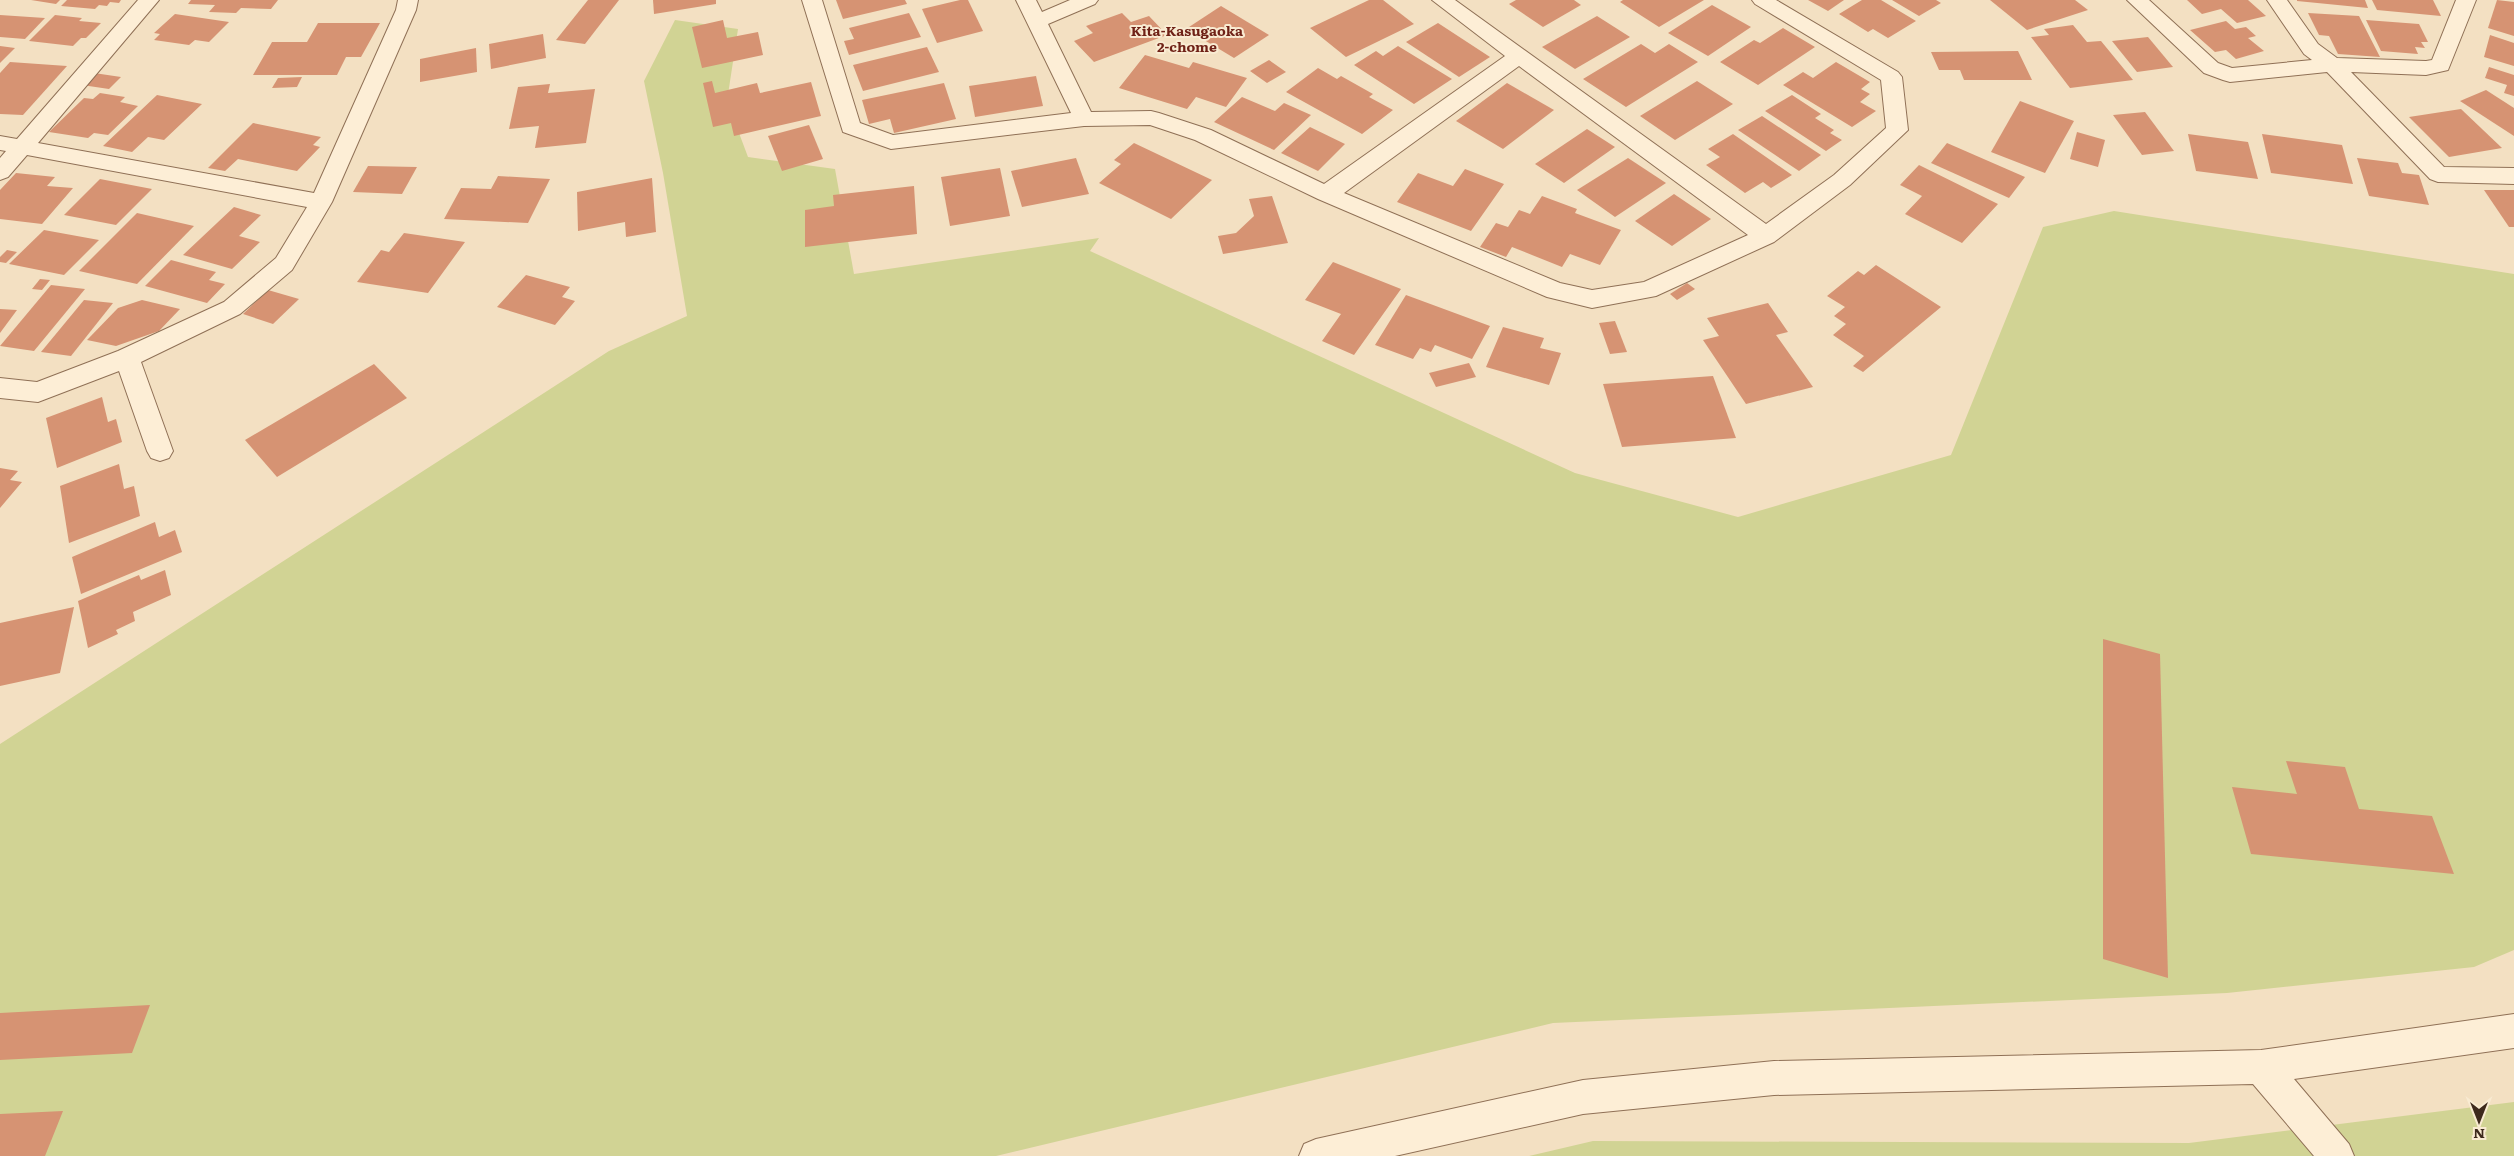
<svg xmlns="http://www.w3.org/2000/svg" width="2514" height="1156" viewBox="0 0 2514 1156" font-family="Literata,serif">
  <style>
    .green { fill: #d1d394 }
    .building { fill: #d69373 }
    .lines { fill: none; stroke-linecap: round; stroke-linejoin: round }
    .minor-casing { stroke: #8f7056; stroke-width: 2 }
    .minor { fill: #fdeed6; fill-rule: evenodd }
    .labels { text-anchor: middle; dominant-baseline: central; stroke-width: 4; stroke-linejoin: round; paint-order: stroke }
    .far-neighbourhood-label { font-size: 14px; font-weight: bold; fill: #6f2116; stroke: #f9ebd2 }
  </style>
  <rect width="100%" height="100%" fill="#f3e0c2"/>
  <g class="green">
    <polygon points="675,20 738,29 727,101 748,157 835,169 854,274 1099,238 1090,251 1575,473 1738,517 1951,455 2043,227 2114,211 2514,274 2514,950 2474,967 2227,993 1553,1023 996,1156 0,1156 0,744 609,351 687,316 663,173 644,81"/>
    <polygon points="2514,1102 2514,1156 1529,1156 1593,1141 2189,1143"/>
  </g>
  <g class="building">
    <polygon points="31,0 60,0 56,4"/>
    <polygon points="67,0 121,0 119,3 110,2 107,6 99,5 95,9 61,6"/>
    <polygon points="191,0 278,0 271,9 241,8 236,13 209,12 215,5 188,4"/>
    <polygon points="588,0 619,0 585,44 556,40"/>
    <polygon points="653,0 716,0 716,4 654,14"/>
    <polygon points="836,0 905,0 907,4 843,19"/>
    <polygon points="960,0 968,0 983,31 937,43 922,9"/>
    <polygon points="1369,0 1383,0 1414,24 1346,57 1310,28"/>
    <polygon points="1516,0 1574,0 1581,5 1543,27 1509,4"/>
    <polygon points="1623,0 1704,0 1659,27 1620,2"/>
    <polygon points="1808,0 1844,0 1828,11"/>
    <polygon points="1862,0 1881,0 1916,21 1888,38 1873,29 1868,32 1839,14"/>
    <polygon points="1892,0 1936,0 1941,3 1919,16"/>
    <polygon points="1990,0 2075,0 2088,10 2027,30"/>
    <polygon points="2187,0 2248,0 2266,16 2237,23 2221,9 2202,14"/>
    <polygon points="2297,0 2365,0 2368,8 2297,1"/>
    <polygon points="2372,0 2433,0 2441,16 2377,10"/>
    <polygon points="2497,0 2514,2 2514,36 2488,28"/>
    <polygon points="1712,5 1751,27 1708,56 1668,33"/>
    <polygon points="1221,6 1269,35 1234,58 1186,29"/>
    <polygon points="909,13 921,37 849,55 844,41 854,39 849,28"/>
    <polygon points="1122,13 1131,22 1149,16 1167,35 1094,62 1074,41 1093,33 1086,26"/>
    <polygon points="2308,13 2359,16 2380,57 2338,54 2329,36 2319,35"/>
    <polygon points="175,14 229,22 209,42 195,40 189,45 154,40 160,34 154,33"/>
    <polygon points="0,15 45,18 25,39 0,37"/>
    <polygon points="55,15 82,18 79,21 101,23 86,38 81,38 73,46 29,41"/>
    <polygon points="1597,16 1630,37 1575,69 1542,47"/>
    <polygon points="723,20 727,38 758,32 763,55 702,68 692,27"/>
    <polygon points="2366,20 2419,24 2428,42 2421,42 2425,48 2415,47 2418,54 2381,51"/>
    <polygon points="2226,21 2235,29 2246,27 2256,36 2248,38 2264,51 2236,59 2226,50 2215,52 2190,30"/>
    <polygon points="318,23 380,23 361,57 346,57 337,75 253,75 272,42 307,42"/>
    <polygon points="1438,23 1490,57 1459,77 1406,42"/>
    <polygon points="2073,25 2087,42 2101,41 2133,80 2070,88 2031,37 2049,35 2044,29"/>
    <polygon points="1783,28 1815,47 1758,85 1720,62 1754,40 1760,43"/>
    <polygon points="543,34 546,58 491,69 489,44"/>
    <polygon points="2490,35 2514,43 2514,66 2484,57"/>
    <polygon points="2148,37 2173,67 2137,72 2112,41"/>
    <polygon points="1641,44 1655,53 1669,44 1698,62 1626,107 1583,79"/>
    <polygon points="0,46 15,48 0,63"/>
    <polygon points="1398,46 1452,79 1414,104 1354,65 1376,51 1383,56"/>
    <polygon points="927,47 939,72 863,91 853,65"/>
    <polygon points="476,48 477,72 420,82 420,59"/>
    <polygon points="2018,51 2032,80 1964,80 1960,70 1939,70 1931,52"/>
    <polygon points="1145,55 1189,68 1193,62 1247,78 1226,107 1196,97 1187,109 1119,88"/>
    <polygon points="1269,60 1286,72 1267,83 1250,71"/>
    <polygon points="10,62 67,66 23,115 0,114 0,73"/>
    <polygon points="1836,62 1870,82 1861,89 1870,94 1860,102 1876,111 1852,127 1783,85 1803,72 1813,78"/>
    <polygon points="2489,67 2514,75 2514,96 2504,93 2507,85 2485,78"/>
    <polygon points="1318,68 1337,79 1341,76 1373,94 1369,97 1393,110 1362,134 1286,92"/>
    <polygon points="94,73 121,77 109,89 82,85"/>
    <polygon points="1036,76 1043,106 975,117 969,86"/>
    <polygon points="302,77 297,87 272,88 278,78"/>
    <polygon points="712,81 715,93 757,83 760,93 811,82 821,116 734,136 731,123 713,127 703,83"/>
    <polygon points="1697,81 1733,104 1675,140 1640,116"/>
    <polygon points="944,83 956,119 894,133 890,119 869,124 862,100"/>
    <polygon points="1507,83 1554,110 1503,149 1456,121"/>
    <polygon points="550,84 548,93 595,89 586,143 535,148 539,126 509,129 518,87"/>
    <polygon points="2486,90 2514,108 2514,136 2460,101"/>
    <polygon points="100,93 125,97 120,102 138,106 108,135 94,133 88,138 49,132 84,98 93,99"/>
    <polygon points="157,95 202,104 164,140 148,137 132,152 103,146"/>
    <polygon points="1792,95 1821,114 1815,118 1834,130 1830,133 1842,140 1826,151 1765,111"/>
    <polygon points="1242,97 1275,111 1284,103 1311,115 1274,150 1214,122"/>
    <polygon points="2020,101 2074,121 2045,173 1991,152"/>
    <polygon points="2461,109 2502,148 2449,157 2409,117"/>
    <polygon points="2145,112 2174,151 2142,155 2113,115"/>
    <polygon points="1762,116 1821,155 1799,171 1738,130"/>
    <polygon points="253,123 321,137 313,145 320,147 297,171 238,159 225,171 208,168"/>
    <polygon points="809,125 823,159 782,171 768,136"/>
    <polygon points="1310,127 1345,144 1318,171 1281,153"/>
    <polygon points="1587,129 1615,147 1564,183 1535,164"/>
    <polygon points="2077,132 2105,140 2098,167 2070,159"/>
    <polygon points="1733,134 1792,175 1771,188 1763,182 1745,193 1706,165 1720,157 1708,149"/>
    <polygon points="2188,134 2248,142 2258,179 2196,171"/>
    <polygon points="2262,134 2342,145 2353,184 2271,173"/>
    <polygon points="1134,143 1212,180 1171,219 1099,183 1121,164 1114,160"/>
    <polygon points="1947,143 2025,177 2009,198 1931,163"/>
    <polygon points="1076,158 1089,194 1022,207 1011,171"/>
    <polygon points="1628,158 1666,183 1615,217 1577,190"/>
    <polygon points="2357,158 2398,163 2402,173 2419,175 2429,205 2369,196"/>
    <polygon points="1919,165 1998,204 1962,243 1905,214 1922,196 1900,185"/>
    <polygon points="368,166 417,167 402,194 353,192"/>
    <polygon points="1000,168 1010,216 950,226 941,177"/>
    <polygon points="1465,169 1504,184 1471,231 1397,202 1418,173 1453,186"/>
    <polygon points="16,173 55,177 47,186 73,188 42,224 0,219 0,190"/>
    <polygon points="498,176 550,179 528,223 444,219 461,188 491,189"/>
    <polygon points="652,178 656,232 626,237 625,222 578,231 577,192"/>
    <polygon points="100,179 152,189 116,225 64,215"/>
    <polygon points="914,186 917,234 805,247 805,210 834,206 833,195"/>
    <polygon points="2484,190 2514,190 2514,227 2509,227"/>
    <polygon points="1674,194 1711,219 1672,246 1635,221"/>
    <polygon points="1272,196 1288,243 1223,254 1218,236 1236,233 1254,216 1249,199"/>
    <polygon points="1542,196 1577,209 1575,213 1621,230 1600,265 1570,254 1562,267 1512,247 1506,257 1480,247 1496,223 1508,227 1519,210 1530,214"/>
    <polygon points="234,207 261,215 239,236 260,242 232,269 183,255"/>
    <polygon points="137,213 194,226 137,284 79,271"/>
    <polygon points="44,230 99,240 64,275 9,264"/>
    <polygon points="404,233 465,242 428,293 357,282 381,250 389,252"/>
    <polygon points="7,250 17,252 6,263 0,262 0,257"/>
    <polygon points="171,260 216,272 209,280 225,284 207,303 145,286"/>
    <polygon points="1333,262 1401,289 1354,355 1322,341 1341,314 1305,300"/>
    <polygon points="1876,265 1941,307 1863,372 1853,366 1864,356 1833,335 1846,324 1834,316 1845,307 1827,296 1858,271 1864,275"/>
    <polygon points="526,275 570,287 562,297 575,301 555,325 497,307"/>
    <polygon points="40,279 50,280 42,290 32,289"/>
    <polygon points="1687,283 1695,289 1677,300 1670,294"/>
    <polygon points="51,285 85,289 34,351 0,346"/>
    <polygon points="268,290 299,299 273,324 243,314"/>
    <polygon points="1406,295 1490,326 1472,359 1435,345 1431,352 1420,348 1413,359 1375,345"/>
    <polygon points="84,300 113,303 71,356 41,352"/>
    <polygon points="142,300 180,309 159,331 116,346 87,340 118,308"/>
    <polygon points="1768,303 1788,332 1776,335 1813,387 1746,404 1703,340 1719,336 1707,318"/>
    <polygon points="0,309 17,310 0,333"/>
    <polygon points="1615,321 1627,352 1610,354 1599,323"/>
    <polygon points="1503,327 1544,338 1540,348 1561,353 1549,385 1486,367"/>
    <polygon points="1469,363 1476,377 1436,387 1429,373"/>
    <polygon points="374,364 407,398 277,477 245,440"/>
    <polygon points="1713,376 1736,438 1622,447 1603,384"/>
    <polygon points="102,397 108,422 116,419 122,442 57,468 46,418"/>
    <polygon points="119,464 124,489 134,486 140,516 69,543 60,486"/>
    <polygon points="0,468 18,471 10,480 22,482 0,508"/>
    <polygon points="155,522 159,537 175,530 182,552 81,594 72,557"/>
    <polygon points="165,570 171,595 133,612 135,621 116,630 118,634 88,648 78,601 139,575 141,580"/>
    <polygon points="74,607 60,673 0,686 0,623"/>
    <polygon points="2103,639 2160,654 2168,978 2103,959"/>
    <polygon points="2286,761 2345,767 2359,809 2432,816 2454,874 2251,854 2232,787 2297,794"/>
    <polygon points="150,1005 132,1053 0,1060 0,1013"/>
    <polygon points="63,1111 45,1156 0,1156 0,1114"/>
  </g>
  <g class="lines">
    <g class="minor-casing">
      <g id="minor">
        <polygon points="138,0 159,0 38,143 314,193 396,10 398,0 418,0 416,10 332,202 292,270 240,314 141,362 173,451 169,458 160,461 151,458 147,451 119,371 38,402 0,398 0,378 37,382 118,351 224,302 276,258 307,207 27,155 8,177 0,180 0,158 6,151 0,150 0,136 17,139"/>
        <path d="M802,0H822L860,123L893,135L1071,113L1016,0H1036L1042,12L1070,0H1098L1095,4L1048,24L1091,112L1151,111L1159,113L1211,130L1324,184L1505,56L1432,0H1455L1766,224L1834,175L1886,128L1881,80L1755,4L1752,0H1776L1898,72L1902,77L1908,130L1850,185L1774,242L1656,296L1592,308L1547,297L1318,199L1195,140L1150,125L1084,126L891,149L843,132ZM1519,66L1748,235L1644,282L1592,290L1560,283L1344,193Z"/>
        <polygon points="2127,0 2149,0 2218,63 2232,68 2312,60 2304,54 2267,0 2287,0 2318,44 2337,58 2426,61 2432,60 2456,0 2476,0 2448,70 2426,75 2351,72 2444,167 2514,168 2514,184 2438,182 2430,179 2327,72 2230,82 2223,80 2204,73"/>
        <polygon points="2514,1014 2514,1048 2294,1079 2349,1144 2354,1156 2314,1156 2253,1084 1774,1095 1583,1114 1395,1156 1299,1156 1304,1144 1316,1139 1583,1080 1774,1061 2261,1050"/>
      </g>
    </g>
    <use href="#minor" class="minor"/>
  </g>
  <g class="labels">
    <g class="far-neighbourhood-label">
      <text x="1187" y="30">Kita-Kasugaoka<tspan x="1187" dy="16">2-chome</tspan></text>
    </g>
  </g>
  <g transform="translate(2479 1121) rotate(180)" stroke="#f9ebd2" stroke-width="4" paint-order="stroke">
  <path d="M0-4L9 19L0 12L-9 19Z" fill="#3d291c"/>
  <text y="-8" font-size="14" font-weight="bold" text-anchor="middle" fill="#3d291c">N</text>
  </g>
</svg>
